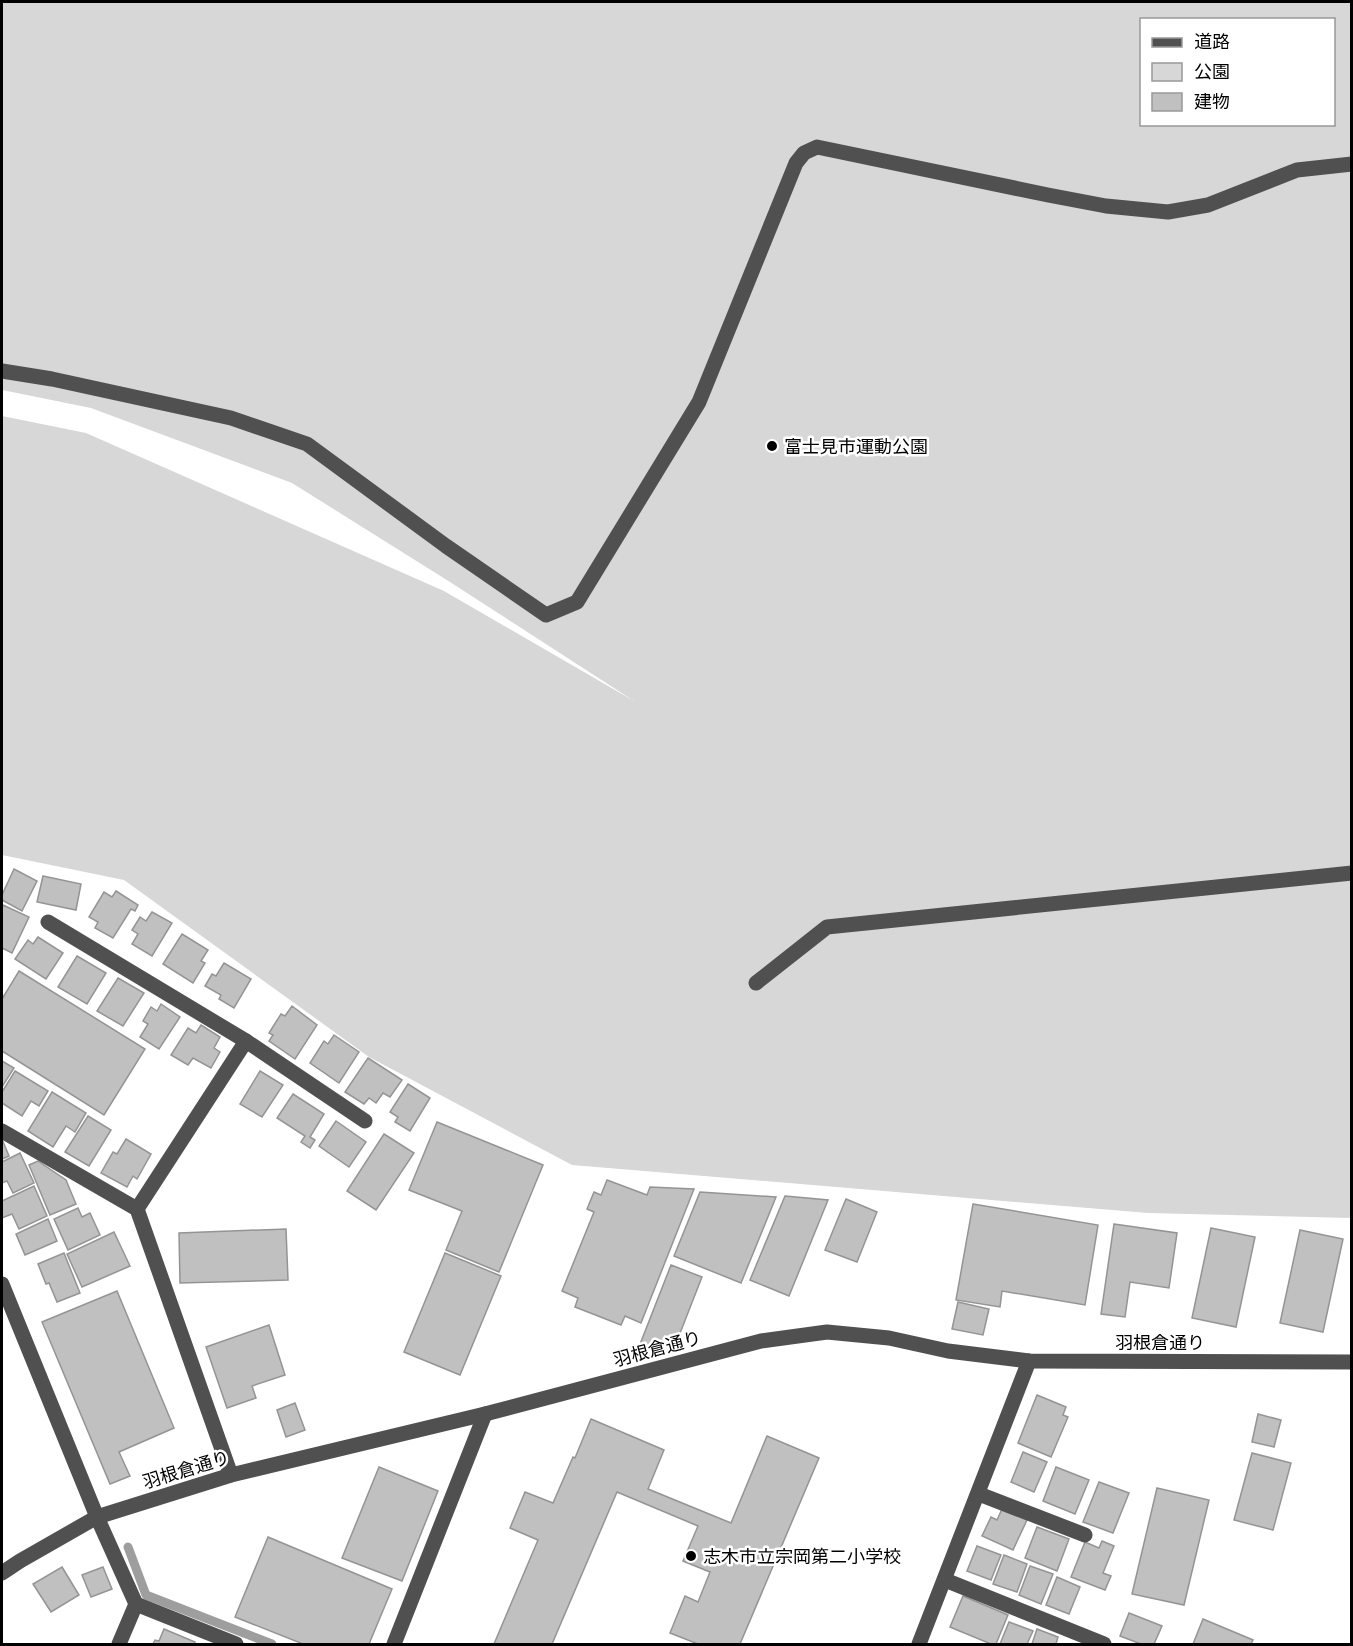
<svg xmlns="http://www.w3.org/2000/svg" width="1353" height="1646" viewBox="0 0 1353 1646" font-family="'Noto Sans','Noto Sans JP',sans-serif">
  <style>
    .green { fill: #d7d7d7; fill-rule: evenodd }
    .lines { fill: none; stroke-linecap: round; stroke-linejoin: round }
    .stream { stroke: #9e9e9e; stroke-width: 9 }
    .building { fill: #c0c0c0; stroke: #949494; stroke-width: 1.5 }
    .minor { stroke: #505050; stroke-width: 15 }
    .poi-dot { fill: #000; stroke: #fff; stroke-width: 2 }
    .labels { text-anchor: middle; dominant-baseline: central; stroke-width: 5; stroke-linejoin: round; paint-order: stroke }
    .poi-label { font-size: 18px; fill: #000; stroke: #fff; text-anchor: start }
    .street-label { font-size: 18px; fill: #000; stroke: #fff }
  </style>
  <rect width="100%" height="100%" fill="#fff"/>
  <path class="green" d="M2,2H1351V1218L1148,1213L572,1165L369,1057L124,880L2,855V416L86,433L444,591L634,701L450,582L292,483L91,408L2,390ZM1142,20H1334V124H1142Z"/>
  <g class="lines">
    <polyline class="stream" points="128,1547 146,1595 272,1644"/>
  </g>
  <g class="building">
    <polygon points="14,869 37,881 22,911 2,900 2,895"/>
    <polygon points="43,876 81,884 76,910 37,902"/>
    <polygon points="116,891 138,905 135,911 131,909 113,938 95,928 98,922 89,917 104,892 112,897"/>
    <polygon points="3,905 29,917 12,953 2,948 2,909"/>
    <polygon points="152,912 172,923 152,956 132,944 138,934 132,930 140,917 146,921"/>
    <polygon points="182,934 208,950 201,961 205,963 193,983 163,964"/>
    <polygon points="38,937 63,953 46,979 15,959 28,940 33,944"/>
    <polygon points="77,956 106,973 87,1004 58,987"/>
    <polygon points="224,963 251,979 234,1008 219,999 221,995 205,986 212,974 216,976"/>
    <polygon points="19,971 145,1049 104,1115 2,1051 2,999"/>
    <polygon points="118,978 144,993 123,1026 97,1011"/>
    <polygon points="161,1004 180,1017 159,1049 140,1037 148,1024 143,1021 151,1007 157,1011"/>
    <polygon points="292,1006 317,1025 295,1059 269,1041 273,1035 269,1033 281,1014 285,1016"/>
    <polygon points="201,1025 220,1037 214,1048 220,1052 211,1068 193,1058 188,1065 171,1055 188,1028 196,1033"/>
    <polygon points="334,1035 359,1052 339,1083 310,1063 324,1041 328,1044"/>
    <polygon points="368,1058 402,1080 390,1097 383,1093 376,1103 369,1098 364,1104 345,1092"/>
    <polygon points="2,1061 14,1068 2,1087"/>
    <polygon points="15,1071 48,1091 39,1106 31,1101 22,1116 2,1103 2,1092"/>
    <polygon points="260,1071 283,1085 262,1117 240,1104"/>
    <polygon points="408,1084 430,1098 410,1131 395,1122 398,1117 390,1112"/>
    <polygon points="52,1092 86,1113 75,1132 66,1126 53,1147 28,1131"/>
    <polygon points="293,1094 324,1114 310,1137 315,1140 310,1148 301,1142 305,1136 277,1118"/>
    <polygon points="88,1116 111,1130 89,1166 65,1152"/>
    <polygon points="336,1121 366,1142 349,1167 319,1146"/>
    <polygon points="437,1122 543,1165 499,1272 446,1250 462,1211 409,1190"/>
    <polygon points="384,1134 414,1153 376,1210 347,1191"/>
    <polygon points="2,1139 9,1156 2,1159"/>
    <polygon points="126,1139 151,1154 137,1179 133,1176 127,1187 101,1173 113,1152 117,1154"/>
    <polygon points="20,1153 34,1183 13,1193 7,1181 2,1183 2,1162"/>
    <polygon points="38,1161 66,1180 76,1204 50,1215 29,1165"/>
    <polygon points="607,1180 647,1195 650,1187 694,1189 641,1323 625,1316 621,1325 575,1307 578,1298 562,1291 594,1212 587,1209 594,1192 601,1195"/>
    <polygon points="34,1186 47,1216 19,1229 12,1214 2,1218 2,1201"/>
    <polygon points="700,1192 776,1197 741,1283 674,1256"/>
    <polygon points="785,1196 828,1200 789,1296 750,1280"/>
    <polygon points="846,1199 877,1212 857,1262 825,1250"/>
    <polygon points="973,1204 1098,1225 1085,1305 1002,1291 1000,1307 956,1300"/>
    <polygon points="78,1208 82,1217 90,1213 100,1235 68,1250 54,1219"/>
    <polygon points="48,1219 57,1241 25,1255 16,1234"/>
    <polygon points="1114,1224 1177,1233 1169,1288 1130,1282 1125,1317 1101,1314"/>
    <polygon points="1211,1228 1255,1237 1236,1327 1192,1318"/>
    <polygon points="286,1229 288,1280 180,1283 179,1233"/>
    <polygon points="1300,1230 1343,1239 1323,1332 1280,1323"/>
    <polygon points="114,1232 130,1266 82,1287 67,1254"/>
    <polygon points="64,1253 80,1293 57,1302 49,1283 46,1284 38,1264"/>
    <polygon points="445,1253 501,1276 460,1375 404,1352"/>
    <polygon points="671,1265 702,1277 677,1341 637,1352"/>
    <polygon points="117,1291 174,1428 119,1452 130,1476 110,1484 42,1322"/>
    <polygon points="958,1302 989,1309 983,1335 952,1329"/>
    <polygon points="269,1325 285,1375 252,1386 256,1398 227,1408 206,1347"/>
    <polygon points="1037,1395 1066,1407 1063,1415 1068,1417 1051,1457 1018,1443"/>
    <polygon points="295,1403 305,1430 286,1437 277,1410"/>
    <polygon points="1258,1414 1281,1420 1274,1447 1252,1442"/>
    <polygon points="591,1419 664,1450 648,1489 731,1523 767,1436 819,1458 740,1644 698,1644 670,1633 685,1596 698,1602 710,1572 683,1561 698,1526 617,1492 552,1644 494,1644 538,1540 510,1528 525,1492 553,1503 573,1457 575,1458"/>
    <polygon points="1023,1452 1047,1462 1034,1492 1011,1482"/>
    <polygon points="1252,1453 1291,1463 1273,1530 1234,1520"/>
    <polygon points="379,1467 438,1491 402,1581 342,1558"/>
    <polygon points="1056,1467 1089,1480 1075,1514 1043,1501"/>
    <polygon points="1099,1482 1129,1493 1113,1533 1083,1522"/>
    <polygon points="1157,1488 1209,1500 1184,1605 1132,1594"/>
    <polygon points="1002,1509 1027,1520 1013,1550 982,1536 991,1517 997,1520"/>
    <polygon points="1037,1527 1069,1539 1057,1571 1025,1558"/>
    <polygon points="268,1537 392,1589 369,1644 303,1644 235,1617"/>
    <polygon points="1102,1541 1114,1546 1103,1573 1111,1576 1105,1590 1071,1577 1085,1542 1099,1548"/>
    <polygon points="977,1546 1001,1555 991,1580 967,1571"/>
    <polygon points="1004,1555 1027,1564 1017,1592 993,1584"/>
    <polygon points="1030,1566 1053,1574 1041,1604 1019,1595"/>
    <polygon points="62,1567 79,1595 51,1612 33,1584"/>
    <polygon points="103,1567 112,1589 91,1597 82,1575"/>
    <polygon points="1057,1577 1080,1587 1069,1614 1046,1605"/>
    <polygon points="963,1596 1008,1615 996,1644 991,1644 950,1627"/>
    <polygon points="1129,1613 1162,1626 1154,1644 1141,1644 1120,1636"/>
    <polygon points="1203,1619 1253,1640 1251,1644 1193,1644"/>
    <polygon points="1009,1622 1033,1631 1027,1644 1000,1644"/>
    <polygon points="164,1629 195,1642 195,1644 153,1644 155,1640 159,1641"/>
    <polygon points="1037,1629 1058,1637 1056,1644 1032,1644"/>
  </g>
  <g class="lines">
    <g class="minor">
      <polyline points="2,371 52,379 231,418 307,444 446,546 546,615 577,602 699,402 796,163 804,153 817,147 1048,195 1106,206 1168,212 1208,205 1297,170 1352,164"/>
      <polyline points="48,922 246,1041 365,1121"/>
      <polyline points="756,983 827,927 1352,873"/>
      <polyline points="2,1131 137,1209 231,1475"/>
      <polyline points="137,1209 246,1041"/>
      <polyline points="2,1284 97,1517 136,1604 119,1644"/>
      <polyline points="979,1494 1085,1535"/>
      <polyline points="2,1573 20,1561 97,1517 231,1475 485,1414 761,1341 827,1332 889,1338 948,1351 1029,1361 1352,1362"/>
      <polyline points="945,1580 1104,1644"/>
      <polyline points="136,1604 236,1644"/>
      <polyline points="394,1644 485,1414"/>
      <polyline points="919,1644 1029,1361"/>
    </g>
  </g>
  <g class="poi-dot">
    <circle cx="772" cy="446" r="6"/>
    <circle cx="691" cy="1556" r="6"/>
  </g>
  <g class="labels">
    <g class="poi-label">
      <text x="784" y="446">富士見市運動公園</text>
      <text x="703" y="1556">志木市立宗岡第二小学校</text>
    </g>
    <g class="street-label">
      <text x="1160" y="1342">羽根倉通り</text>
      <text transform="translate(657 1348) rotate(-15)">羽根倉通り</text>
      <text transform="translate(186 1469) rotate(-17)">羽根倉通り</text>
    </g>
  </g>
  <rect width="1353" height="1646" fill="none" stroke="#000000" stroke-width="6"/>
  <rect x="1140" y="18" width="195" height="108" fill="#ffffff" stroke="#999999" stroke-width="1.5"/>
  <rect x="1152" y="38" width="30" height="9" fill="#505050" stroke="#999999" stroke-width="1.5"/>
  <text x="1194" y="48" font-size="18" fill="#000000">道路</text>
  <rect x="1152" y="63" width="30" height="18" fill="#d7d7d7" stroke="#999999" stroke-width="1.5"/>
  <text x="1194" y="78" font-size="18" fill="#000000">公園</text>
  <rect x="1152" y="93" width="30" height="18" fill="#c0c0c0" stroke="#999999" stroke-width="1.5"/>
  <text x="1194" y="108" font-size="18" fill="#000000">建物</text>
</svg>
